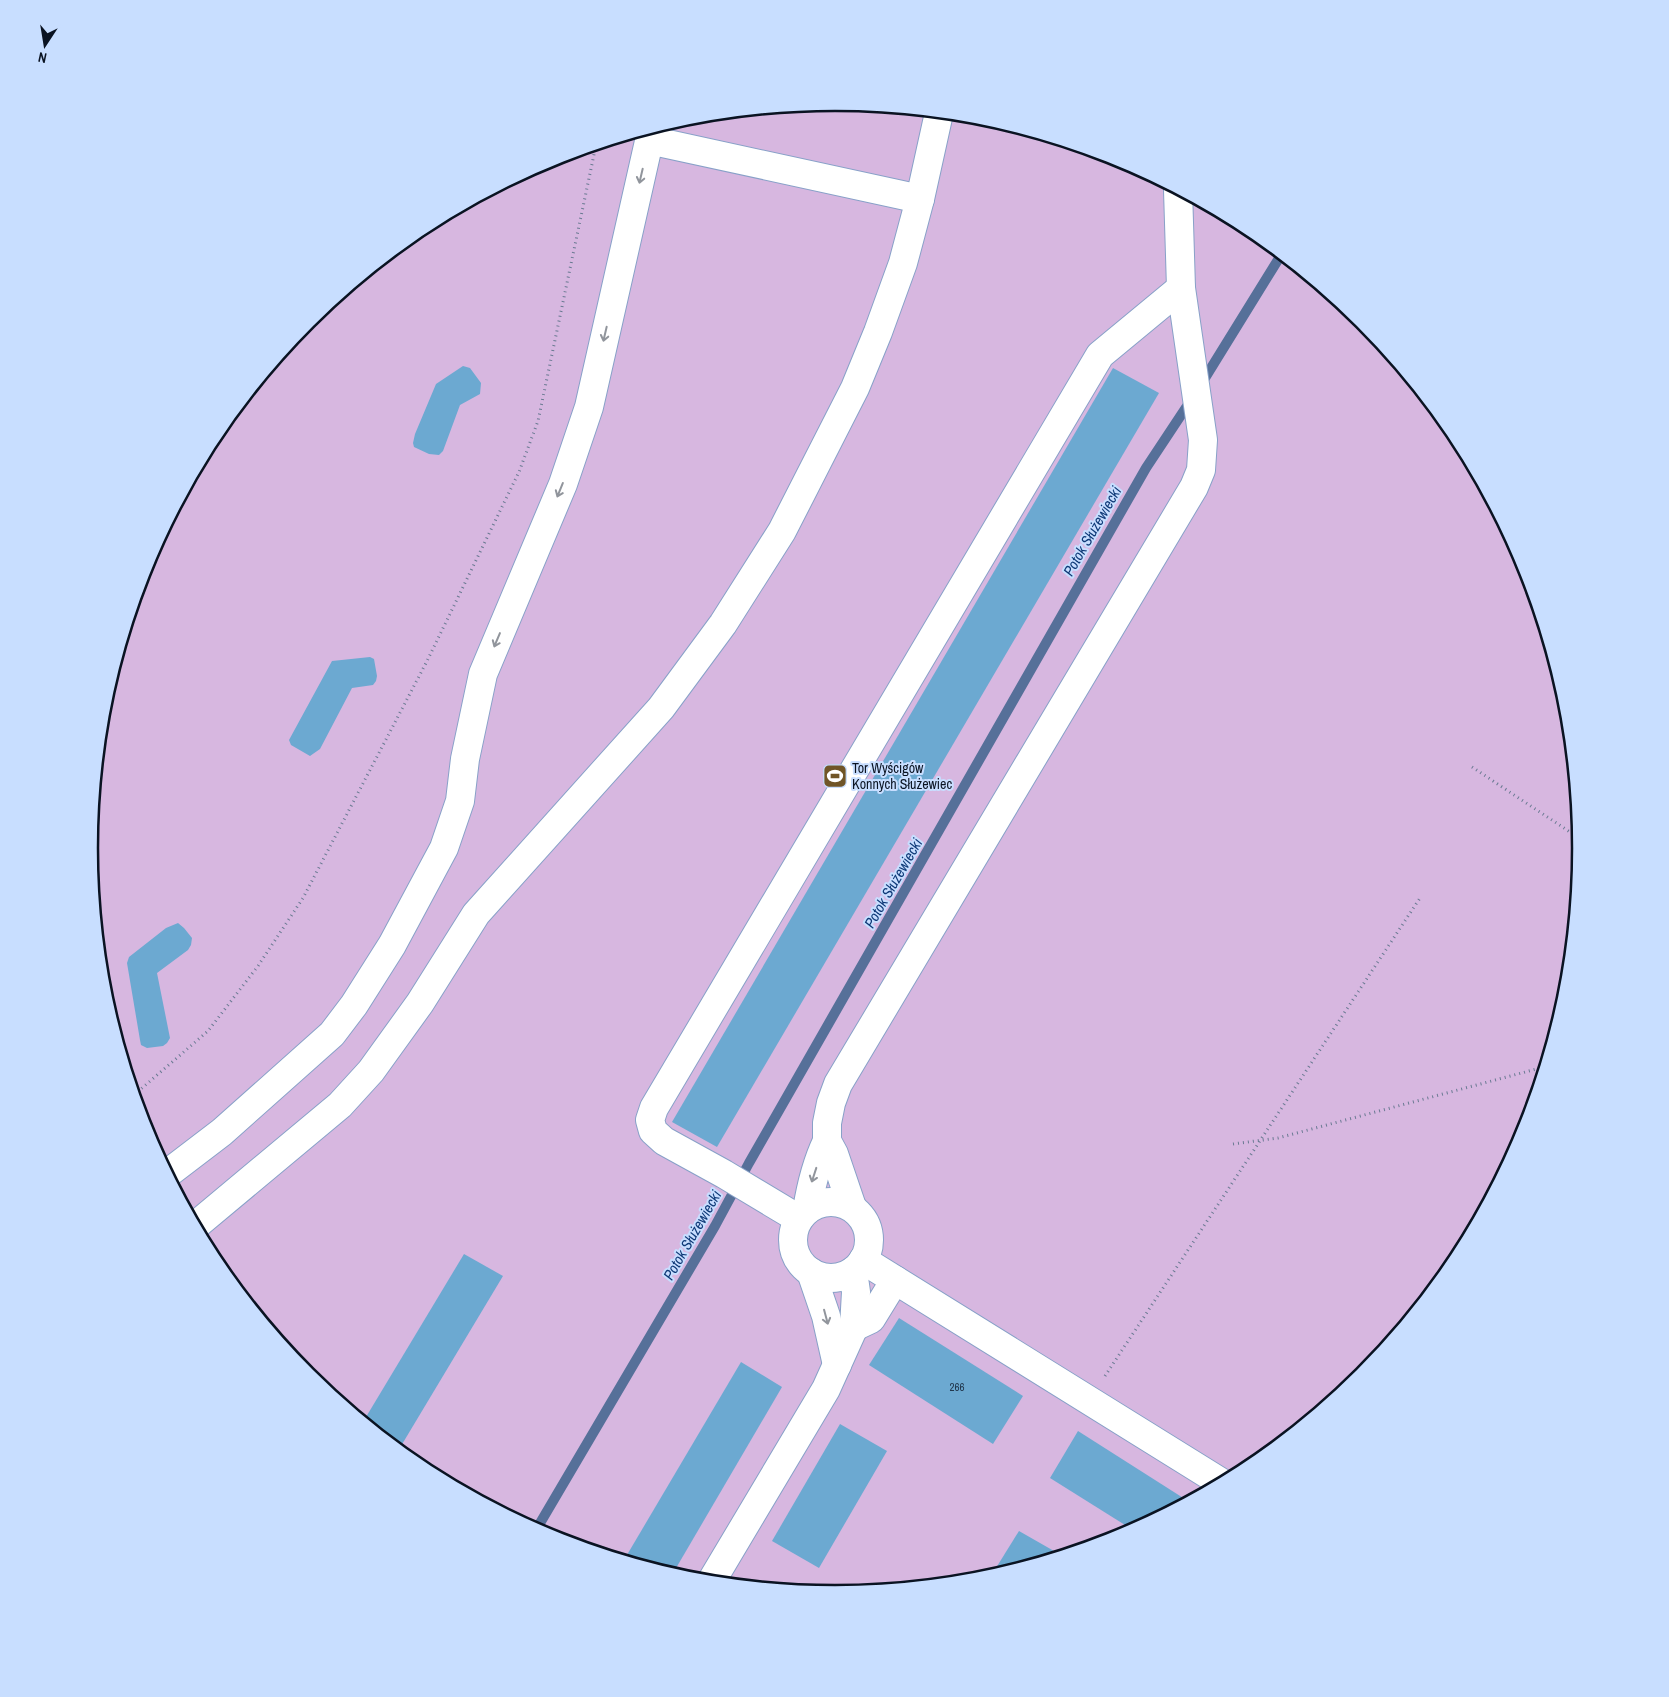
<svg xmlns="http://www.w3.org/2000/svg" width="1669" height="1697" viewBox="0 0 1669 1697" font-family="'Archivo Narrow',sans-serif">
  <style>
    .green { fill: #d7b7e0 }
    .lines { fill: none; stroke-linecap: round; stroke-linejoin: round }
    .stream { stroke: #567099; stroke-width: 10 }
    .building { fill: #6ca9d1 }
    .minor-casing { stroke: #88a1c8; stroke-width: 30 }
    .path { stroke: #6a7a92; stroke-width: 3; stroke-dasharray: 1 4; stroke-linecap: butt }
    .minor { stroke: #fff; stroke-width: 28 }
    .oneway { stroke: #91959c }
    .labels { text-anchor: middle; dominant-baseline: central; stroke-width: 4; stroke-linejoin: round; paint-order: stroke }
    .number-label { font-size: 11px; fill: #22384e }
    .poi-label { font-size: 14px; fill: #0a1322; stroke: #c8deff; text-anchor: start }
    .water-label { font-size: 15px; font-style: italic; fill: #0f3a78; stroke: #c8deff }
    .rim { fill: none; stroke: #0a1322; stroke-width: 2.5 }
  </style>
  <rect width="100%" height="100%" fill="#c8deff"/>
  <circle class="green" cx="834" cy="849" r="743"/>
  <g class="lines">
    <g class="stream">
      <polyline points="1200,386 1281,255"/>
      <polyline points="536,1530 715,1226 749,1163 1146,468 1191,400"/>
    </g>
  </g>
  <g class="building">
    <polygon points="463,366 470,368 481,383 480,394 460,405 443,451 439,455 429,454 414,447 413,443 415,434 436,384"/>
    <polygon points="1113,368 1159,393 717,1147 672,1122"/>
    <polygon points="370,657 374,659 377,676 376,681 373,685 352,688 320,749 310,756 291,745 289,740 332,661"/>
    <polygon points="178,923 184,928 192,938 191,945 188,950 157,973 170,1038 167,1043 163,1046 147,1048 141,1045 140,1040 127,963 129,957 166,928"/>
    <polygon points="464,1254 503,1276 398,1451 363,1422"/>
    <polygon points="899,1318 1023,1396 993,1444 869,1365"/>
    <polygon points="741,1362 782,1387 672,1575 624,1560"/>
    <polygon points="840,1424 887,1451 819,1568 772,1541"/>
    <polygon points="1078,1431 1188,1501 1133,1530 1050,1478"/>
    <polygon points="1019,1531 1061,1555 991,1576"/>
  </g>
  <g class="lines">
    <g class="minor-casing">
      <g id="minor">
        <polyline points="649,140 920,199"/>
        <polyline points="167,1174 222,1132 332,1034 354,1005 392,945 444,848 460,801 465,759 483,674 563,484 589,407 652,128"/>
        <circle cx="831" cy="1240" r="38"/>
        <polyline points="852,1207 834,1154 827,1141 827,1123 831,1103 838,1084 1194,487 1201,470 1203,440 1181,288 1178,190"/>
        <path d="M807,1210C811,1185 816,1164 827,1141"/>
        <polyline points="799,1219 724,1174 664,1141 653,1131 650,1120 654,1108 1100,355 1181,288"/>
        <polyline points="195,1226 340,1105 371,1071 420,1003 476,914 661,708 723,624 782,531 855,388 878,332 903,263 920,199 939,113"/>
        <polyline points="863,1260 1222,1483"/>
        <polyline points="811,1272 826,1316 837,1365"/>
        <polyline points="854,1327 871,1319 895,1280"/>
        <polyline points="711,1582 826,1389 854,1327 856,1292 853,1271"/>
      </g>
    </g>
    <g class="path">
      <polyline points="1472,767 1579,838"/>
      <polyline points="134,1095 208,1031 258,966 303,898 426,663 519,472 538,421 596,145"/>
      <polyline points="1233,1144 1278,1138 1544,1067"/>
      <polyline points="1105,1376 1420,898"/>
    </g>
    <use href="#minor" class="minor"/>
  </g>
  <defs><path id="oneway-shaft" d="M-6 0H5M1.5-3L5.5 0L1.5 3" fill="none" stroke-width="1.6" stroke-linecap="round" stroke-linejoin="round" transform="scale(1.25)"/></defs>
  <g class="oneway">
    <use href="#oneway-shaft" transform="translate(641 176) rotate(103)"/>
    <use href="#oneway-shaft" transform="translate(605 334) rotate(103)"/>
    <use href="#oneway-shaft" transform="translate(560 490) rotate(112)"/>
    <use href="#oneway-shaft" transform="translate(497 640) rotate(113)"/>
    <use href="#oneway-shaft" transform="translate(814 1175) rotate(108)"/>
    <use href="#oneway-shaft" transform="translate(826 1317) rotate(75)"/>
  </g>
  <defs>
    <g id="stadium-square" transform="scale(1.25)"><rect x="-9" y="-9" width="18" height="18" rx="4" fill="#705527" stroke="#c8deff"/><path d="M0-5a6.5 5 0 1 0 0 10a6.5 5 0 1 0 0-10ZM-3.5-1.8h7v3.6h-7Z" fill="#fff"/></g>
  </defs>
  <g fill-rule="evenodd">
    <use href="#stadium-square" x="835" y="776"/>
  </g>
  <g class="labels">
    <g class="number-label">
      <text x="957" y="1387">266</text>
    </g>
    <g class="poi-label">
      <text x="852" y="768">Tor Wyścigów<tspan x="852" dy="16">Konnych Służewiec</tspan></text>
    </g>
    <g class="water-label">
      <text transform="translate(1092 531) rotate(-60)">Potok Służewiecki</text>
      <text transform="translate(893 883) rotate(-60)">Potok Służewiecki</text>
      <text transform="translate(692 1235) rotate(-60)">Potok Służewiecki</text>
    </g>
  </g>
  <path d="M0 0H1669V1697H0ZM98 848a737 737 0 1 1 1474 0a737 737 0 1 1-1474 0Z" fill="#c8deff" fill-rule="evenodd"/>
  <path class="rim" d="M98 848a737 737 0 1 1 1474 0a737 737 0 1 1-1474 0Z"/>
  <g transform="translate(45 45) rotate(192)" stroke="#c8deff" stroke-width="4" paint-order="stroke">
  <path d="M0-4L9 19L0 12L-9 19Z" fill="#0a1322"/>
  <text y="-8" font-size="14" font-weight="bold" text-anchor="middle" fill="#0a1322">N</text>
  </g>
</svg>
